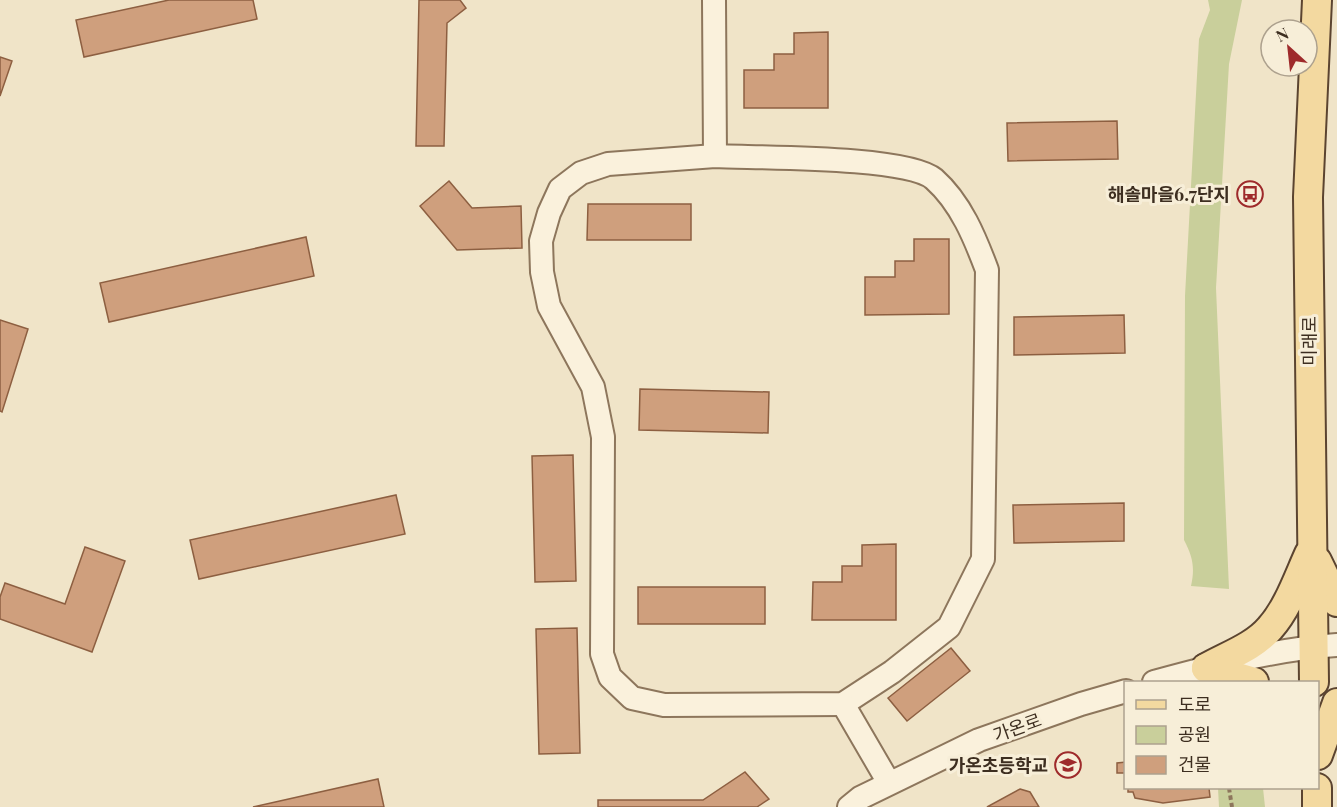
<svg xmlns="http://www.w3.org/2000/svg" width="1337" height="807" viewBox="0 0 1337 807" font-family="'Playfair Display','Noto Sans KR',serif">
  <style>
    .green { fill: #c9cf9b }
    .building { fill: #cf9f7d; stroke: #8d5f41; stroke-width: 1.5 }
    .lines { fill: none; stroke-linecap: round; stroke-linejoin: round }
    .minor-casing { stroke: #8d765c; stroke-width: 26 }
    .major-casing { stroke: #5b4430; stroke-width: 32 }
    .path { stroke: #8d765c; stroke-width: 4; stroke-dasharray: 4.5 3; stroke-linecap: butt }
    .minor { stroke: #faf1dc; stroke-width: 22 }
    .major { stroke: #f3d9a0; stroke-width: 28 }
    .labels { text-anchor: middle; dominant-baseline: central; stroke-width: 6; stroke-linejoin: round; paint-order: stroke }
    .poi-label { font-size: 18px; font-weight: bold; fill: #3d2e20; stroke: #f7eed8; text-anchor: end }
    .street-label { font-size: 18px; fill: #3d2e20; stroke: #f7eed8 }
  </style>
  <rect width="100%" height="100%" fill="#f0e4c8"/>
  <g class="green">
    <path d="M1208,0H1242L1229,64L1216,288L1229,589L1191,586C1195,568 1193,557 1184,540L1185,296L1199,39L1210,10Z"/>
    <polygon points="1218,788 1263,788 1265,807 1219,807"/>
  </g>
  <g class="building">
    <polygon points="169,0 253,0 257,19 84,57 76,20"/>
    <polygon points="419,0 460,0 466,8 447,23 444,146 416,146"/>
    <polygon points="828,32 828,108 744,108 744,70 774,70 774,54 794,54 794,33"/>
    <polygon points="0,57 12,61 0,96"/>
    <polygon points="1117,121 1118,159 1008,161 1007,123"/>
    <polygon points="449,181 472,208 521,206 522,248 457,250 420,206"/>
    <polygon points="588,204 691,204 691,240 587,240"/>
    <polygon points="306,237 314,276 109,322 100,283"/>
    <polygon points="914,239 949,239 949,314 865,315 865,277 895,277 895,261 914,261"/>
    <polygon points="1124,315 1125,353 1014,355 1014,317"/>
    <polygon points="0,320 28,329 2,412 0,411"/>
    <polygon points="640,389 769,392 768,433 639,430"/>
    <polygon points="573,455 576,581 535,582 532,456"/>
    <polygon points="396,495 405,534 199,579 190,540"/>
    <polygon points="1124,503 1124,541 1014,543 1013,505"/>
    <polygon points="896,544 896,620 812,620 813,582 842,582 842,566 862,566 862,545"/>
    <polygon points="85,547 125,561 92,652 0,619 0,597 5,583 65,604"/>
    <rect x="638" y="587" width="127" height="37"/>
    <polygon points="577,628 580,753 539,754 536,629"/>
    <polygon points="951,648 970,671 907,721 888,698"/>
    <polygon points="1126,762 1126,773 1117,773 1117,763"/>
    <polygon points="745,772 769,799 757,807 598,807 598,800 703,800"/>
    <polygon points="378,779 384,807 253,807"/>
    <polygon points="1128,788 1209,788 1210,797 1163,803 1135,798 1133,792 1128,792"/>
    <polygon points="1020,789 1030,792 1039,807 987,807"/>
  </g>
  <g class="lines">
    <g class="minor-casing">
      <g id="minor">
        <polyline points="714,0 715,156"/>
        <path d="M715,156C757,158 907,156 934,179C961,203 975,238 987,270L983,559L949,627L892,672L843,704L664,705L632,698L610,677L602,654L603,437L593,387L549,306L542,272L541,241L549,213L560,189L581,173L608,164Z"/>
        <path d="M1154,682C1213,666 1275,649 1337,645"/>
        <polyline points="843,704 889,783"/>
        <polyline points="849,807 860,798 979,740 1081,704 1126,691"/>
      </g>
    </g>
    <g class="major-casing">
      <g id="major">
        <polyline points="1317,561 1337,602"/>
        <path d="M1206,668C1227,656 1254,647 1270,628C1288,608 1298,578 1309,554"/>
        <polyline points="1206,668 1254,682"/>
        <polyline points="1314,682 1308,197 1317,0"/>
        <polyline points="1318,755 1337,703"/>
        <polyline points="1317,788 1317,807"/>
      </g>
    </g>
    <polyline class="path" points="1229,788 1232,807"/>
    <use href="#minor" class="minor"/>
    <use href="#major" class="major"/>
  </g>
  <defs>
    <g id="bus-ring" transform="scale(1.35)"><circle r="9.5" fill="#f7eed8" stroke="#9e2a2b" stroke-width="1.5"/><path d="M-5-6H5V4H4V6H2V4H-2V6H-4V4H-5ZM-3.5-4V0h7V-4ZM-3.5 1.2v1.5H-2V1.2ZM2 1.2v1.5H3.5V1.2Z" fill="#9e2a2b"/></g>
    <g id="school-ring" transform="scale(1.35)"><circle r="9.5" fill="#f7eed8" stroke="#9e2a2b" stroke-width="1.5"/><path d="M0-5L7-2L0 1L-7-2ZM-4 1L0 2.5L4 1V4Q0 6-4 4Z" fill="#9e2a2b"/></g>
  </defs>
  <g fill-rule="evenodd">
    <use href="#bus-ring" x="1250" y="194"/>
    <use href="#school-ring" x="1068" y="765"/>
  </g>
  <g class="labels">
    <g class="poi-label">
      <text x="1230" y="194">해솔마을6.7단지</text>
      <text x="1048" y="765">가온초등학교</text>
    </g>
    <g class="street-label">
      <text transform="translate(1309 341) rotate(-90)">미래로</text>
      <text transform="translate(1017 727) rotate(-20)">가온로</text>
    </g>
  </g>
  <rect x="1124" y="681" width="195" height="108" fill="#f7eed8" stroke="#ada18e" stroke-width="1.5"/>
  <rect x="1136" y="700" width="30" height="9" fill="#f3d9a0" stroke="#ada18e" stroke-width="1.5"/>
  <text x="1178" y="711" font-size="18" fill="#3d2e20">도로</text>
  <rect x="1136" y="726" width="30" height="18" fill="#c9cf9b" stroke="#ada18e" stroke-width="1.5"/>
  <text x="1178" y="741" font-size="18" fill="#3d2e20">공원</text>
  <rect x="1136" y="756" width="30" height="18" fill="#cf9f7d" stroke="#ada18e" stroke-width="1.5"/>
  <text x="1178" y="771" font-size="18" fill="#3d2e20">건물</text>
  <g transform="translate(1289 48) rotate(333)"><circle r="28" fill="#f7eed8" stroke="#ada18e" stroke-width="1.5"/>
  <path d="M0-4.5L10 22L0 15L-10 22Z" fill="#9e2a2b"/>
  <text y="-9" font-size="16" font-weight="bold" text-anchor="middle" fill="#3d2e20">N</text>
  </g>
</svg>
